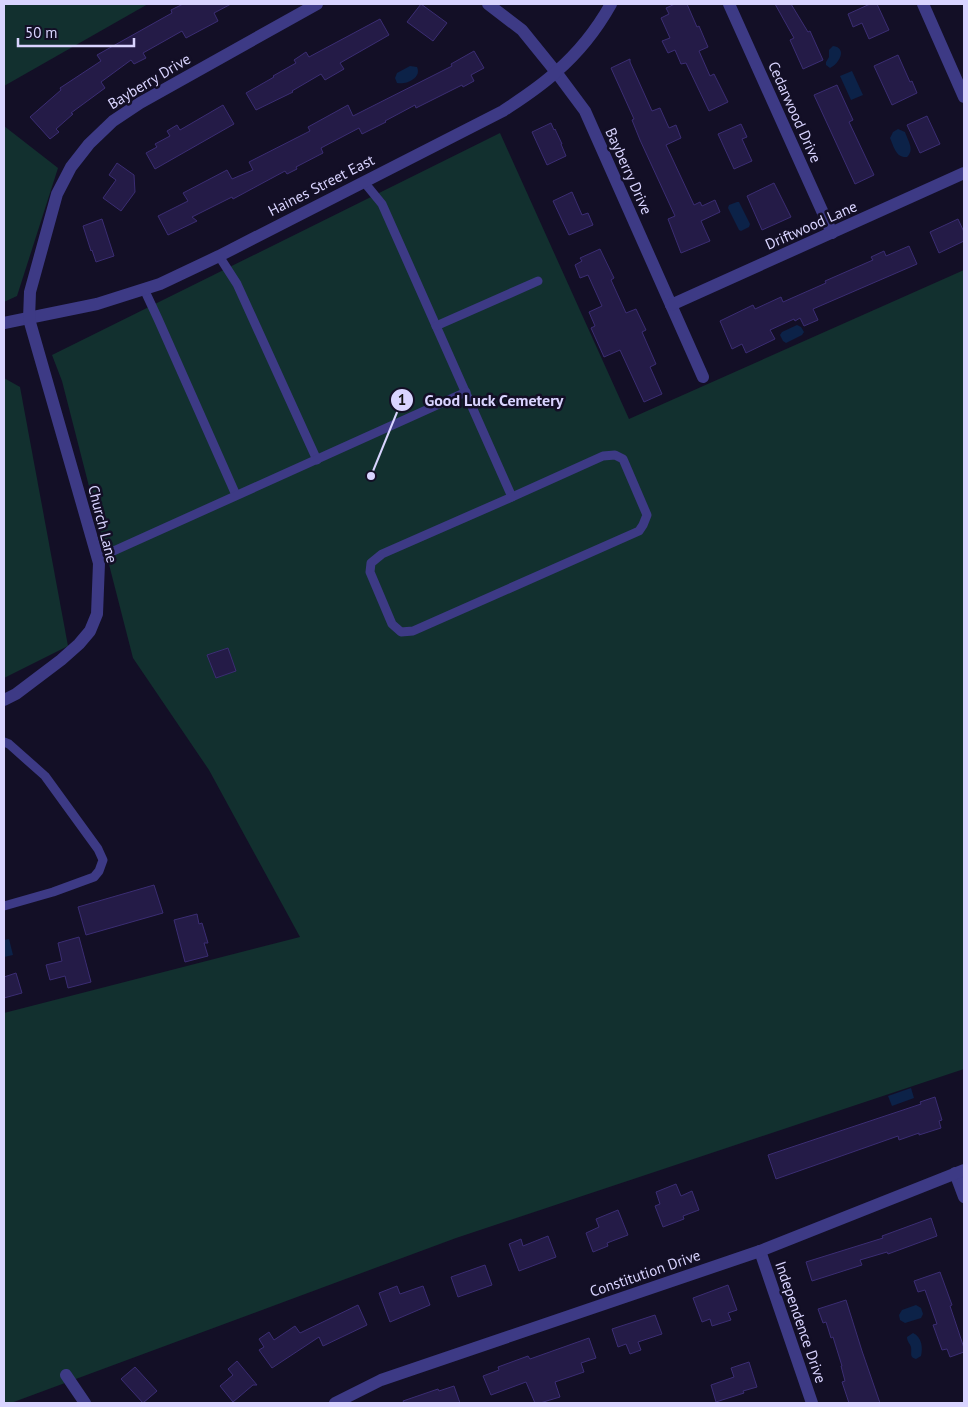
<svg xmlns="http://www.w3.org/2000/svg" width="968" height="1407" viewBox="0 0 968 1407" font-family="'PT Sans',sans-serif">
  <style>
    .green { fill: #12302f }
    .water { fill: #0c2248 }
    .building { fill: #241b47; stroke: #3b2d73 }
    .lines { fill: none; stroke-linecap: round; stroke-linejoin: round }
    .lane { stroke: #3d3a85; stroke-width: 9 }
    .street { stroke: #3d3a85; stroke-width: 12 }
    .labels { text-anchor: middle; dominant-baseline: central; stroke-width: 5; stroke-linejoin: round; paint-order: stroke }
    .street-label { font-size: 15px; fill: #d9d4ff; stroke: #130f26 }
    .leader { fill: none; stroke: #d9d4ff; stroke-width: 2 }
    .callout-dot { fill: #d9d4ff; stroke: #130f26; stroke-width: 2 }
    .mark-label { font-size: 15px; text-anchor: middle; font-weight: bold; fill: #111 }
    .callout-label { font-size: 16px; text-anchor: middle; font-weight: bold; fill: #d9d4ff; stroke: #130f26; stroke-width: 5; stroke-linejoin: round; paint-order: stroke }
  </style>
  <rect width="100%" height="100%" fill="#130f26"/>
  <g class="green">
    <polygon points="4,4 148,4 4,86"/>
    <polygon points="4,126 58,168 17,296 4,302"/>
    <polygon points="500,133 629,419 964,270 964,1069 456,1238 11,1403 4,1403 4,1013 300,937 209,770 133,658 62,381 52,355"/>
    <polygon points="4,378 20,387 68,646 4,678"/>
  </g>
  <g class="water">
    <path d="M833,46C848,48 839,64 830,68L826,65V62L829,57V50Z"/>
    <path d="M410,66L417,67C422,78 406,85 397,83L395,78L397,73Z"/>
    <polygon points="852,71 863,95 851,100 840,76"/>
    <path d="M898,129L905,132C908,141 915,150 907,157C896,158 894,147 890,138L893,132Z"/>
    <polygon points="737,202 739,202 750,224 749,227 741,231 739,230 728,208 729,205"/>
    <polygon points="797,325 801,327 804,332 802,335 786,343 783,341 780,335 782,332"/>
    <polygon points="9,939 13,955 4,957 4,940"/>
    <polygon points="911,1088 914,1098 892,1106 888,1096"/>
    <polygon points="916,1305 921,1308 923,1314 921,1318 905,1323 900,1320 899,1315 902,1310"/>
    <path d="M913,1333C922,1337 923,1348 921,1356L916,1359C909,1357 912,1354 911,1347C910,1343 907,1342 907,1337Z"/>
  </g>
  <g class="building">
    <polygon points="183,4 231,4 214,13 218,21 186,38 182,31 143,53 146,58 134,64 131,60 101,82 105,88 71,113 73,114 56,129 59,132 50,139 30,117 61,90 60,88 101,61 97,55 172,13 171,10"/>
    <polygon points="421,4 447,23 433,41 407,22"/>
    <polygon points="675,4 687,4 697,27 699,26 708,47 699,51 710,76 714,74 728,102 709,111 686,63 681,64 675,50 668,53 662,41 670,38 661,18 669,14 666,8"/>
    <polygon points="775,4 791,4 808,32 810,31 823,60 803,69 790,40 794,38"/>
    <polygon points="870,4 877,4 889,30 869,39 862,23 853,27 848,14"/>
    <polygon points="380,19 389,35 340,63 344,69 325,80 321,74 292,91 293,92 256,110 246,93 274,77 273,76 296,63 294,60 306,52 309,57"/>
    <polygon points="474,51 484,68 471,75 474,81 463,87 462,85 416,108 415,105 385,121 386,122 362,134 359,128 321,148 323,153 296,167 297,169 287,174 285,171 233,199 232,197 192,217 197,221 168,235 158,216 188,201 183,193 227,170 232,179 253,170 249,162 310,131 308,127 348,105 353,116 452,66 451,64"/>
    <polygon points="898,55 910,82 912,81 917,93 892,105 874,66"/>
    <polygon points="630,59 630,62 652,111 660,108 669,128 676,125 681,138 666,145 694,205 700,202 702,206 715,200 720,212 701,221 710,241 681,253 668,219 675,216 640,140 632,120 634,119 611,68"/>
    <polygon points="837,85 853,120 849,122 874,175 855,184 814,95"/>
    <polygon points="223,105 234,124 155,169 146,153 157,147 155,144 170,136 167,131 177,125 180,130"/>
    <polygon points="927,116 940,144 920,153 907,125"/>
    <polygon points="551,123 554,130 555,129 562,144 561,144 566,156 547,165 532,132"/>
    <polygon points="741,124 747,137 742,139 752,161 734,169 718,134"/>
    <polygon points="117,163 134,175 135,192 121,211 103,198 116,180 109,175"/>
    <polygon points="774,183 791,217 762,230 747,196"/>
    <polygon points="572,192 582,215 588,213 593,225 569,235 553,201"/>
    <polygon points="102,219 114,256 96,262 92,250 91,251 83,226"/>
    <polygon points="958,219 964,232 964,241 939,253 930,232"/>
    <polygon points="909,246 917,264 813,309 818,320 804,326 800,318 795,321 794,319 770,330 775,339 746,353 742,344 732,349 720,321 753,305 755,309 781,297 783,302 826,283 825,281 873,260 871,257 884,251 886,256"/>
    <polygon points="600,249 614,278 611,280 626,313 636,309 646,330 642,332 656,364 650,367 662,394 644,402 620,350 604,357 591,328 595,326 589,312 602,306 588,275 580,278 575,265 582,261 580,258"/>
    <polygon points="228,648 236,671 216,678 207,655"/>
    <polygon points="154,885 163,913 86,935 78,907"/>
    <polygon points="197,914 199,924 202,923 208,943 204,943 208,956 185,962 174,920"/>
    <polygon points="79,937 91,982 68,988 65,976 50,980 46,965 62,961 58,943"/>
    <polygon points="16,973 22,993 4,998 4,977"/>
    <polygon points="935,1097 942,1120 939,1121 941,1128 919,1135 919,1133 899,1140 898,1136 776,1179 768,1155 921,1104 920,1102"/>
    <polygon points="676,1184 681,1196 692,1191 699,1210 683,1216 684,1219 663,1227 655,1206 660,1204 656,1192"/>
    <polygon points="618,1210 628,1235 607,1243 608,1246 593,1252 586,1233 599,1227 596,1219"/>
    <polygon points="931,1218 937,1236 888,1254 887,1252 860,1260 862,1265 812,1281 806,1262 883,1238 882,1236"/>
    <polygon points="548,1236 556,1257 519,1271 509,1244 521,1239 523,1246"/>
    <polygon points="485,1265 492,1285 458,1297 451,1277"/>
    <polygon points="940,1272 952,1305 950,1306 964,1348 964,1352 950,1357 947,1349 942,1350 933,1325 937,1324 925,1290 918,1292 914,1281"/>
    <polygon points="728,1285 737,1310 728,1313 731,1320 712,1326 710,1319 702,1322 693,1298"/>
    <polygon points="397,1286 400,1294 423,1286 430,1305 390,1322 379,1293"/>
    <polygon points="846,1300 862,1351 880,1403 849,1403 842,1382 845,1381 841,1366 842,1366 833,1337 831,1338 826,1322 823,1323 818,1309"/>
    <polygon points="358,1305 367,1325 323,1346 319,1337 272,1368 259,1350 264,1347 259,1339 269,1332 274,1340 295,1326 300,1333"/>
    <polygon points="655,1315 662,1334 638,1342 641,1350 630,1354 626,1344 618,1347 612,1329"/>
    <polygon points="589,1338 596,1358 581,1363 584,1372 555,1382 560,1397 540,1403 535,1403 526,1382 491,1395 483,1376 499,1370 498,1367 528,1356 530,1359"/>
    <polygon points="237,1361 257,1385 253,1385 233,1402 220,1386 233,1375 228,1369"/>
    <polygon points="749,1362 757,1387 743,1391 744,1393 716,1402 711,1385 734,1377 731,1368"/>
    <polygon points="135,1367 157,1391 143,1403 121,1379"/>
    <polygon points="454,1386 460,1403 404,1403 403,1401 438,1389 439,1391"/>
  </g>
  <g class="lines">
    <g class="lane">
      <polyline points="364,182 382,204 512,497"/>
      <polyline points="219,256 237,284 317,460"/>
      <polyline points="144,289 158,319 236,495"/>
      <polyline points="436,326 538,281"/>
      <polygon points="615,455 623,459 647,515 643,525 639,531 413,631 401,632 392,624 370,572 371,563 382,554 512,497 603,456"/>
      <path d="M98,558C220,502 343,448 466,392"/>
      <polyline points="4,742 9,744 45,776 98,849 103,860 99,871 94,877 53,892 4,906"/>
    </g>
    <g class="street">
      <polyline points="488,4 522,30 556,72 585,111 703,377"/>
      <polyline points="729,4 832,233"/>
      <polyline points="923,4 964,97"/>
      <polyline points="671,305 964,173"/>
      <path d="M4,323L97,304L160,284L219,256L503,111C521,99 540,87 556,72C578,53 597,29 611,4"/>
      <polyline points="4,700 16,694 61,660 79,644 90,631 97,614 99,563 29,319 30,292 57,194 71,167 89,144 113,121 140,103 317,4"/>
      <polyline points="955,1173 964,1197"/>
      <polyline points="760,1251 812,1403"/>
      <polyline points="66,1375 85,1403"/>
      <polyline points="335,1403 381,1380 760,1251 964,1170"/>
    </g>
  </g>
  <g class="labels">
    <g class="street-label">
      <text transform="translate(149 81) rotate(-31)">Bayberry Drive</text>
      <text transform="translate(795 112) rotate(66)">Cedarwood Drive</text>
      <text transform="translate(629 171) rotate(66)">Bayberry Drive</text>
      <text transform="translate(321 185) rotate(-27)">Haines Street East</text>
      <text transform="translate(811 225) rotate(-24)">Driftwood Lane</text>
      <text transform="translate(103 524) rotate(76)">Church Lane</text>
      <text transform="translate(645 1273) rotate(-19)">Constitution Drive</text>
      <text transform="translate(801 1322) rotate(71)">Independence Drive</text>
    </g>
  </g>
  <path class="leader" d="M371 476L402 400"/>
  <g class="callout-dot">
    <circle cx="371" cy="476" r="5"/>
    <circle cx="402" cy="400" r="12"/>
  </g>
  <g class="mark-label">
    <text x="402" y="405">1</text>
  </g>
  <g class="callout-label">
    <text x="494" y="406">Good Luck Cemetery</text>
  </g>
  <rect width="968" height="1407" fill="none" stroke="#d9d4ff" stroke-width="10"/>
  <path d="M18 38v8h116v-8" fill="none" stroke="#d9d4ff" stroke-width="2.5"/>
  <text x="25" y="38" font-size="15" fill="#d9d4ff" stroke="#130f26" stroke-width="4" paint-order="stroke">50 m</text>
</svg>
